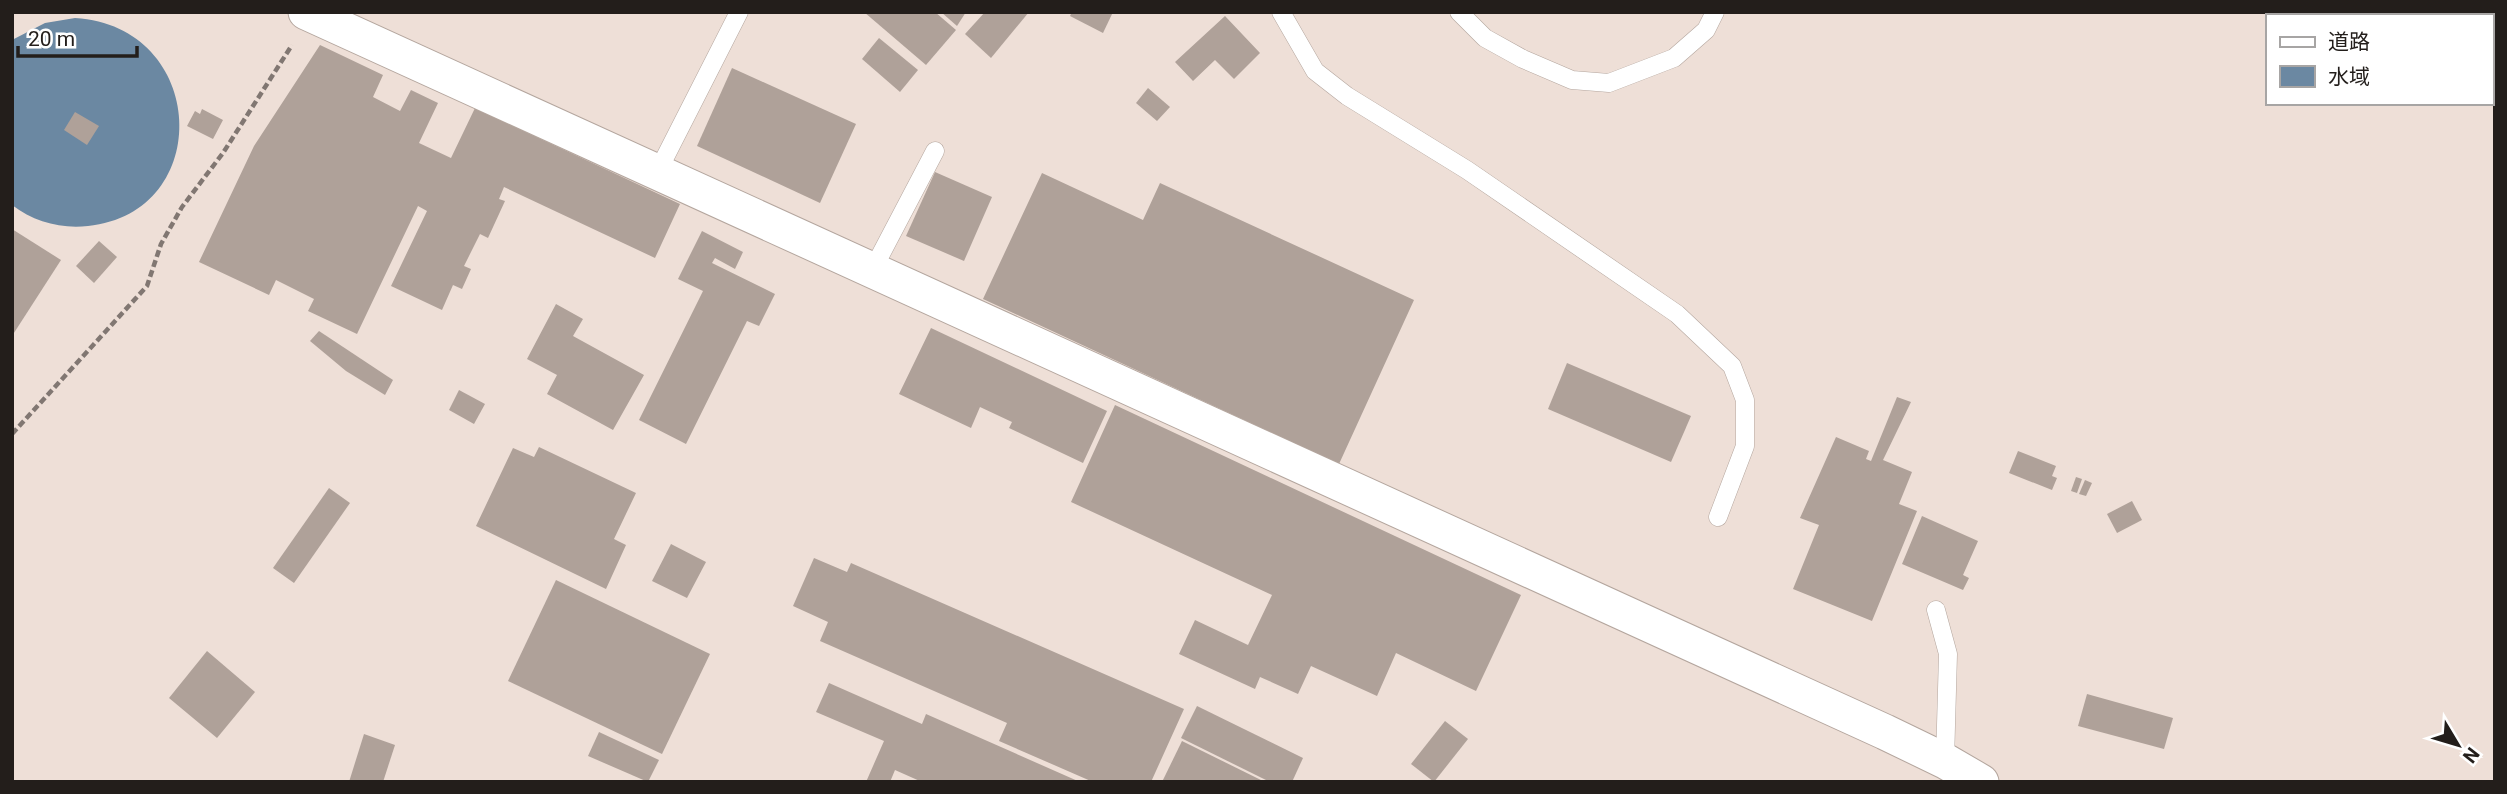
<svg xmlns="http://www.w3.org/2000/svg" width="2507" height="794" viewBox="0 0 2507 794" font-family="Roboto,'Noto Sans JP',sans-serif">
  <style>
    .water { fill: #6b88a2 }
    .building { fill: #afa199 }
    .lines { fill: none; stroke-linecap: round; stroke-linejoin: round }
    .service-casing { stroke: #b4a69e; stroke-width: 19 }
    .minor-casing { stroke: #b4a69e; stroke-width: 37 }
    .path { stroke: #817772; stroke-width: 4.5; stroke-dasharray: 7 3.5; stroke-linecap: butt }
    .service { stroke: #fff; stroke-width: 18 }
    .minor { stroke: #fff; stroke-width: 35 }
  </style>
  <rect width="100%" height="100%" fill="#eedfd7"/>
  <path class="water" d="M75,18C208,26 216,213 88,226C61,229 34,222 12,205V40L45,23Z"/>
  <g class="building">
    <polygon points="864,12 935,12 956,30 926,65"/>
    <polygon points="941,12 966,12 957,26"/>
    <polygon points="985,12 1029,12 991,58 965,34"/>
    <polygon points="1072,12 1113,12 1103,33 1070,16"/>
    <polygon points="1225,16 1260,53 1234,79 1215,60 1193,81 1175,62"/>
    <polygon points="879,38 918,70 900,92 862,59"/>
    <polygon points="320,45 383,75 373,97 400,111 411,90 438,103 419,143 451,158 475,108 680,204 655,258 504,187 499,199 505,201 488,238 480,234 464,266 471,269 462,289 453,285 442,310 391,286 427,211 418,206 357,334 308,311 314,299 276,280 269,295 199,262 254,146"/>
    <polygon points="732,68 856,124 820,203 697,146"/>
    <polygon points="1148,88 1170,107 1157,121 1136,103"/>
    <polygon points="202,109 223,120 213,139 187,126 195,111 200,114"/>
    <polygon points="75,112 99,126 87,145 64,130"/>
    <polygon points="935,172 992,197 964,261 906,236"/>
    <polygon points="1042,173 1143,220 1160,183 1414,300 1339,464 983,299"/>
    <polygon points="12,229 61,260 12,336"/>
    <polygon points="702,231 743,252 735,269 715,258 712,263 775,294 759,326 747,321 686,444 639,420 703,291 678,279"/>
    <polygon points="99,241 117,257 94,283 76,266"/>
    <polygon points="556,304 583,319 573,336 644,375 613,430 547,394 557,375 527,359"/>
    <polygon points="931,328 1107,411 1083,463 1009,428 1012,422 980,407 971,428 899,394"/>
    <polygon points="319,331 393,380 385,395 346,371 310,341"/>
    <polygon points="1567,363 1691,416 1671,462 1548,409"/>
    <polygon points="459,390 485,404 474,424 449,410"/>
    <polygon points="1897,397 1911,402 1883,460 1912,472 1899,504 1917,511 1872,621 1793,589 1819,525 1800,518 1836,437 1869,451 1866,459 1871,461"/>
    <polygon points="1115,405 1521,595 1476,691 1396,653 1377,696 1311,666 1298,694 1260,677 1255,689 1179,654 1195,620 1248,645 1272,595 1071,502"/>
    <polygon points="539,447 636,493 614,539 626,545 606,589 476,526 513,448 534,457"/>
    <polygon points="2018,451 2056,466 2052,476 2057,478 2052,490 2009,473"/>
    <polygon points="2076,477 2082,479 2077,493 2071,491"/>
    <polygon points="2085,480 2092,483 2086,496 2079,494"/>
    <polygon points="329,488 350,503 294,583 273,568"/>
    <polygon points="2132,501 2142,520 2117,533 2107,514"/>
    <polygon points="1922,516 1978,541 1963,575 1969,578 1963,590 1902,564"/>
    <polygon points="671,544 706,562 687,598 652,581"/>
    <polygon points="814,558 847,572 851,563 1184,709 1151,782 1093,782 999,741 1007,723 820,641 828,622 793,606"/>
    <polygon points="556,580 710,654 662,754 508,681"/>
    <polygon points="207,651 255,692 217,738 169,698"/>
    <polygon points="829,683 922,724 926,714 1080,782 922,782 895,770 890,782 866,782 884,741 816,712"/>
    <polygon points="2087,694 2173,718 2164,749 2078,726"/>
    <polygon points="1197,706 1303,758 1292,782 1270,782 1181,738"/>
    <polygon points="1445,721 1468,739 1434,782 1411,764"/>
    <polygon points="599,732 659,760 648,782 588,756"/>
    <polygon points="364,734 395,745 383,782 349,782"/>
    <polygon points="1182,741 1265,782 1162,782"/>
  </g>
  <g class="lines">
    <g class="service-casing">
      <g id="service">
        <polyline points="1281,12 1315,71 1347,96 1467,170 1677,314 1732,366 1745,400 1745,446 1718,517"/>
        <polyline points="1459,12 1485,38 1523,59 1572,80 1609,83 1674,58 1706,30 1715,12"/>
        <polyline points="657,173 739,12"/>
        <polyline points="872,271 935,151"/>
        <polyline points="1936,610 1948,654 1945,761"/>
      </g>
    </g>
    <g class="minor-casing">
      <polyline id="minor" points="306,12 1885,732 1945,761 1981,782"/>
    </g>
    <polyline class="path" points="12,434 147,286 161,244 182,207 223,153 292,45"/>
    <use href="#service" class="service"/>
    <use href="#minor" class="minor"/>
  </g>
  <rect width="2507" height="794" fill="none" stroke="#231e1b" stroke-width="28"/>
  <rect x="2266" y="14" width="228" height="91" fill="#ffffff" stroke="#a7a5a4" stroke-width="2"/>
  <rect x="2280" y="37" width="35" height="10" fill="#ffffff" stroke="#a7a5a4" stroke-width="2"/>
  <text x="2328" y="49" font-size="21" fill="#231e1b">道路</text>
  <rect x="2280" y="66" width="35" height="21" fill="#6b88a2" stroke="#a7a5a4" stroke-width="2"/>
  <text x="2328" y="84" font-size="21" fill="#231e1b">水域</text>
  <g transform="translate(2458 745) rotate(128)" stroke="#ffffff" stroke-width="5" paint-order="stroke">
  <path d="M0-5L12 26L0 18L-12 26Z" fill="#231e1b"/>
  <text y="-10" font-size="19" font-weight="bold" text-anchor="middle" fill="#231e1b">N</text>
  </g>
  <path d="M18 46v10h119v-10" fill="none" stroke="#231e1b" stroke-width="3.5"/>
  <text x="28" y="46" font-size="21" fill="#231e1b" stroke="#ffffff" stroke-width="5" paint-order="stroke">20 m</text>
</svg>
